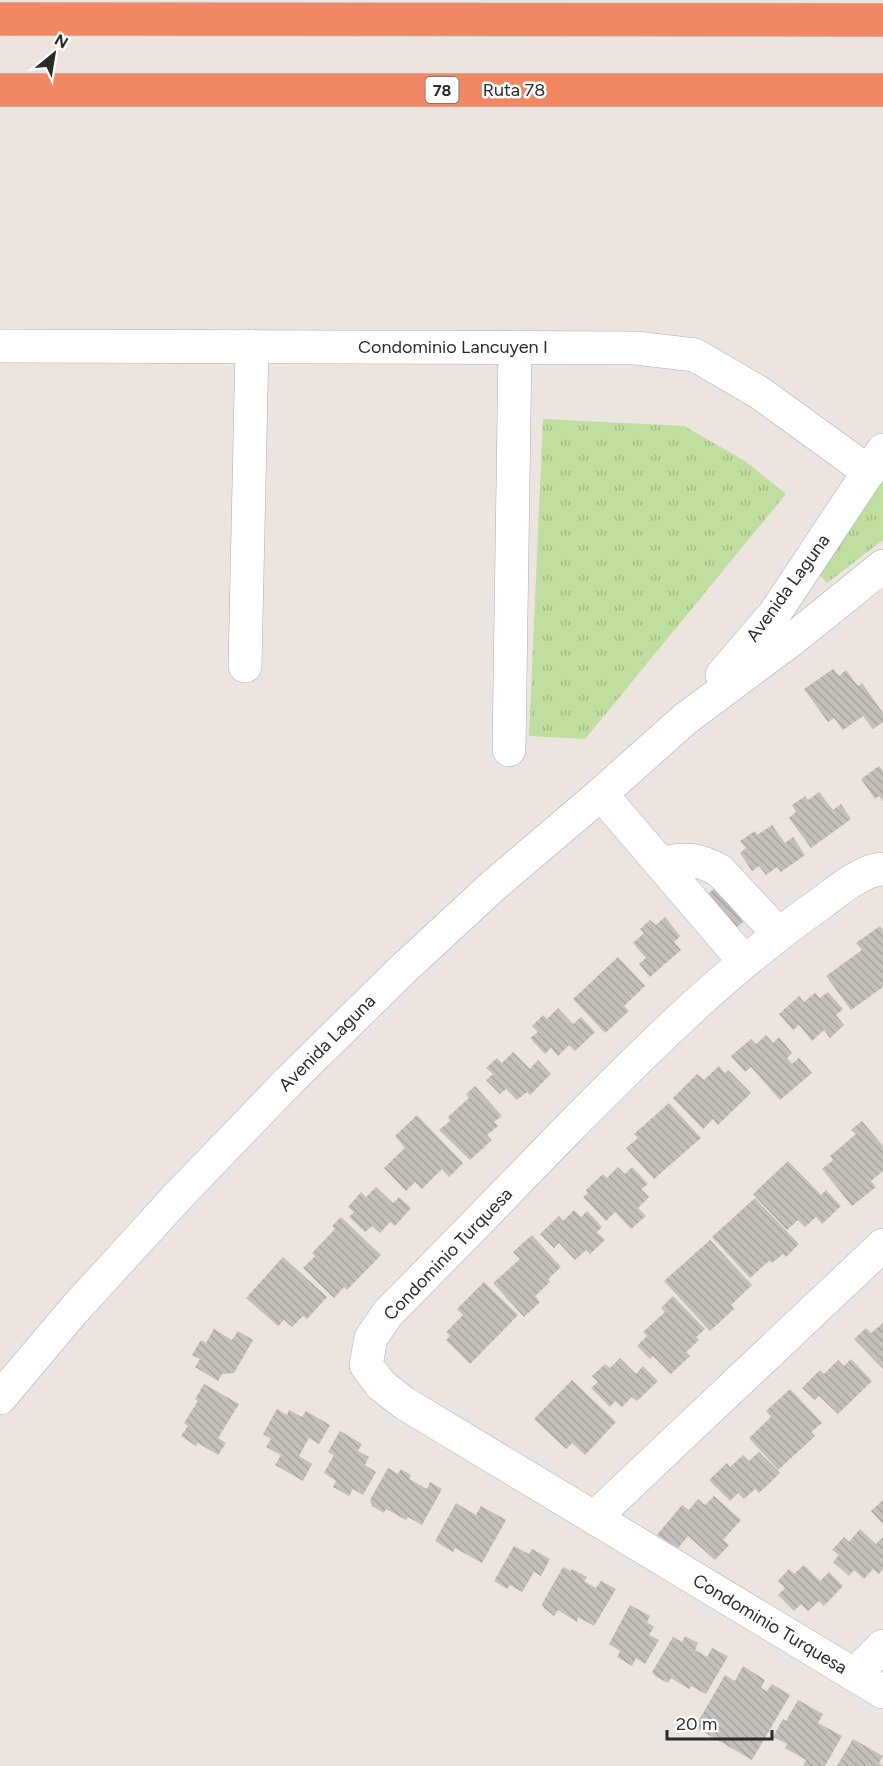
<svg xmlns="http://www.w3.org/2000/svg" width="883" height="1766" viewBox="0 0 883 1766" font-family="Figtree,sans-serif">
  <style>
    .grass { fill: url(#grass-tufts) }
    .building { fill: url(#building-back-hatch) }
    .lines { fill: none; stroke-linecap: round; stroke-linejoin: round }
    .street-casing { stroke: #abafb7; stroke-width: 34 }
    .highway-casing { stroke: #c4c4c4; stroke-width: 34 }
    .street { stroke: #fff; stroke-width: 33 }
    .highway { stroke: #f28863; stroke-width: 33 }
    .labels { text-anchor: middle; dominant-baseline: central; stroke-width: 5; stroke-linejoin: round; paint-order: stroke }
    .shield { fill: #fff; stroke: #6b6b6b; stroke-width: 1.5 }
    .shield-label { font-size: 16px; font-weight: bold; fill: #2b2b2b }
    .street-label { font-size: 18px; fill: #2b2b2b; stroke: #fff }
  </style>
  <defs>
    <pattern id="grass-tufts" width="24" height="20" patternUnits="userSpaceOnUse" patternTransform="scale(1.5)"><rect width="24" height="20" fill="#c0de9f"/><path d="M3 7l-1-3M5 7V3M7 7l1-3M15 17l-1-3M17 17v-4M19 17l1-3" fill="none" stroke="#a5bf89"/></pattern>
    <pattern id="building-back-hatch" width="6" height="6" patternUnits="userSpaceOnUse" patternTransform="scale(1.5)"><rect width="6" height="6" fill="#c5bfba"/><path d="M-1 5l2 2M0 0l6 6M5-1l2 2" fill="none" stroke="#a9a4a0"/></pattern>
  </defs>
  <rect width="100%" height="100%" fill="#ece4df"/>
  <g class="grass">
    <polygon points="543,419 684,426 745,461 786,494 585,739 529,736"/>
    <polygon points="883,470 883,540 827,583 818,573"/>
  </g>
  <g class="building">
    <polygon points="833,669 839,676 846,670 858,686 862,683 883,713 883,722 873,729 863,716 843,730 834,718 828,722 804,689"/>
    <polygon points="879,766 883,771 883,801 879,796 875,799 861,779"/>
    <polygon points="819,792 833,810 841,804 851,819 811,848 789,818 796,812 792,805 805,796 808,800"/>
    <polygon points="772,825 785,843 793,837 805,855 781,872 777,867 766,875 759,866 752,871 740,853 746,848 740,841 755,831 757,835"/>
    <polygon points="719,885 729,903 743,922 733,930 704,897"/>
    <polygon points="665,917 680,936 674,942 681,950 650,977 639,964 646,958 633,943 644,933 640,929 650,920 656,925"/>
    <polygon points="880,926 883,931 883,987 851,1010 826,976 862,950 856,943"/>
    <polygon points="618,957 645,986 624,1006 629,1011 605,1033 573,999"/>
    <polygon points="828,992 843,1009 836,1015 844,1025 830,1038 824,1030 812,1041 799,1025 793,1030 779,1014 799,996 804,1002 815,993 820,998"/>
    <polygon points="558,1008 573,1024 581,1017 595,1032 575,1051 569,1045 558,1056 551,1048 545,1054 530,1038 538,1032 532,1026 543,1015 547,1019"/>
    <polygon points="766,1035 773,1043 779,1037 792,1053 787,1058 792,1064 799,1058 812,1073 780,1100 751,1067 745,1072 731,1056 751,1039 756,1044"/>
    <polygon points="513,1052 530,1069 538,1060 551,1074 530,1095 527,1092 517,1100 506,1089 500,1094 486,1080 493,1074 486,1068 497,1058 502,1063"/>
    <polygon points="719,1066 725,1073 728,1070 751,1093 718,1125 713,1119 703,1129 673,1098 697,1074 704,1080"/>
    <polygon points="475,1086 502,1116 494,1122 498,1126 487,1135 492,1140 470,1160 439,1130 450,1121 448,1117 469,1098 466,1094"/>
    <polygon points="669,1103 701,1138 654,1179 626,1148 638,1138 634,1134"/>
    <polygon points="417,1115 463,1163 449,1177 442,1169 422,1189 415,1182 406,1191 384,1168 405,1148 395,1136"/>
    <polygon points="862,1121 883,1146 883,1171 871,1181 876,1187 852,1206 822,1169 833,1160 830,1156 856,1134 851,1130"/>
    <polygon points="788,1161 821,1195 826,1190 841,1206 822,1224 816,1217 805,1227 798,1220 787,1230 753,1194"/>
    <polygon points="618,1167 625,1174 632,1167 648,1184 641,1189 649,1197 638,1208 646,1216 631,1229 615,1212 606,1221 583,1197 588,1193 586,1190 603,1174 607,1178"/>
    <polygon points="376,1187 393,1203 399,1197 411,1208 395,1226 390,1222 380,1233 372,1226 365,1232 349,1217 354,1212 348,1207 361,1192 366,1197"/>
    <polygon points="755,1198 799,1244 786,1257 783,1254 772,1263 769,1261 750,1278 712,1237"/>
    <polygon points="574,1210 581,1217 587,1211 602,1227 597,1232 605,1240 590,1254 586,1250 575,1260 559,1243 554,1248 540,1234 559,1216 563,1221"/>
    <polygon points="341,1217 381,1255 347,1290 344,1287 334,1298 303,1268 315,1256 312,1253 335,1229 332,1226"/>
    <polygon points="532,1235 561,1267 548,1279 550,1282 535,1296 540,1302 524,1317 493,1283 520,1259 513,1252"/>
    <polygon points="710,1240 752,1285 731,1305 734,1309 710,1331 664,1281"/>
    <polygon points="283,1257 327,1297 307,1319 303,1316 292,1327 284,1320 278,1326 246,1298"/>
    <polygon points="484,1282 518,1315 470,1364 446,1340 450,1336 446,1332 463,1315 457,1309"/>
    <polygon points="673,1296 705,1329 696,1337 699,1340 686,1352 690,1356 671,1374 653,1356 650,1359 637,1346 647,1336 643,1332 665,1312 661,1308"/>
    <polygon points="883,1323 883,1369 854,1339 866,1328 871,1333"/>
    <polygon points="214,1329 232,1340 238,1331 253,1340 234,1373 222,1374 218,1381 195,1367 200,1359 192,1355 201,1340 206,1343"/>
    <polygon points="620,1358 636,1374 643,1366 658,1381 637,1401 632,1397 622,1407 615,1401 610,1407 591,1388 598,1382 592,1376 605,1364 610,1368"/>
    <polygon points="851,1359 872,1381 838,1414 819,1396 815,1400 802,1388 820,1370 824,1374 838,1360 844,1366"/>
    <polygon points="572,1380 616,1422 585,1455 572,1443 566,1449 534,1419"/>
    <polygon points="204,1384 239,1404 218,1438 226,1443 218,1455 198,1443 196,1446 181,1436 188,1426 184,1423 198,1401 195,1399"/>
    <polygon points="790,1389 822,1423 811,1432 815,1436 778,1470 749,1438 771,1417 766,1411"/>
    <polygon points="277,1409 287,1415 289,1410 302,1417 306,1411 330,1425 319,1444 309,1438 299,1456 312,1464 303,1481 275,1465 281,1455 266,1447 271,1439 263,1434"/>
    <polygon points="340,1431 362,1444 358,1451 369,1457 365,1465 376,1472 363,1495 353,1489 349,1496 333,1487 336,1481 324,1473 334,1455 328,1452"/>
    <polygon points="759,1452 780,1473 759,1493 755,1489 744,1499 738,1493 730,1501 709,1480 727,1463 730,1467 743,1455 749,1461"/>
    <polygon points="388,1468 398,1474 401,1469 411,1475 409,1479 427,1489 430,1482 442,1489 422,1525 408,1517 406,1520 386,1509 384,1513 372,1506 370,1500"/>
    <polygon points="714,1496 741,1520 723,1540 729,1545 715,1560 688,1536 678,1548 657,1535 682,1505 689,1510 698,1499 705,1505"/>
    <polygon points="883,1500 883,1524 871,1511"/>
    <polygon points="456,1503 476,1515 481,1506 506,1520 482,1563 455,1548 453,1552 435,1541"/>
    <polygon points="860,1529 876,1544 883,1537 883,1569 879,1574 873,1569 864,1579 854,1570 849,1576 833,1562 839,1555 832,1550 844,1537 849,1542"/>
    <polygon points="514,1546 529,1554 532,1549 550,1559 541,1576 534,1572 522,1592 510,1585 507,1589 494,1581"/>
    <polygon points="804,1565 820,1581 829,1572 843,1586 824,1606 819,1601 808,1611 801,1604 794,1611 778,1595 785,1588 778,1581 789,1569 794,1574"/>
    <polygon points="563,1567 571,1571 572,1569 587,1577 584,1581 596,1588 601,1581 616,1589 594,1626 578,1617 577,1622 558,1610 554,1616 544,1608 542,1604"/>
    <polygon points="630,1605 650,1616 647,1622 654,1627 649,1635 659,1640 645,1664 636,1658 632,1666 617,1657 620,1651 609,1644"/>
    <polygon points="685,1636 698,1643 695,1650 707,1657 712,1648 728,1656 706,1694 691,1686 689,1689 671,1678 668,1683 655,1676 652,1672 673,1637 682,1642"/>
    <polygon points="743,1666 765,1680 761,1688 767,1691 772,1684 790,1695 752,1760 695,1727 725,1675 735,1681"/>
    <polygon points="798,1700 823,1714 818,1723 842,1736 825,1766 805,1766 803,1765 806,1760 785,1748 787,1744 773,1737 783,1719 786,1721"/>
    <polygon points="853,1739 883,1756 879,1763 883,1766 837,1766"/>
  </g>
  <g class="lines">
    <g class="street-casing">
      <g id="street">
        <polyline points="0,346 636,348 695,355 760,393 869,472"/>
        <polyline points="245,666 252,346"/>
        <polyline points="722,675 775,613 883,450"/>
        <polyline points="509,750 515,347"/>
        <polyline points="601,794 744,961"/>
        <path d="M661,864C683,857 700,859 720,871L778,933"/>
        <path d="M883,869C861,870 838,891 820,904C727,969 646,1050 566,1131C507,1192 448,1253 388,1313L371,1338L366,1365L381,1385L404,1403L883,1692"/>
        <polyline points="0,1398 74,1310 180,1194 289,1081 401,971 494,885 601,794 685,719 794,638 883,566"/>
        <polyline points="594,1518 883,1245"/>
        <polyline points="854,1675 883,1646"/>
      </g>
    </g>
    <g class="highway-casing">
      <g id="highway">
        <polyline points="0,19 883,20"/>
        <polyline points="0,90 883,90"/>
      </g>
    </g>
    <use href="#street" class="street"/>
    <use href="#highway" class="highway"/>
  </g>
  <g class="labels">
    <rect class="shield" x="425.5" y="77" width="33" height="26" rx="4.5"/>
    <g class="shield-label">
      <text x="442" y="90">78</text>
    </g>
    <g class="street-label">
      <text x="514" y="90">Ruta 78</text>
      <text x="453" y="347">Condominio Lancuyen I</text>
      <text transform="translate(788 588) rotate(-54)">Avenida Laguna</text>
      <text transform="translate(327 1043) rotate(-45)">Avenida Laguna</text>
      <text transform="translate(448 1254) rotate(-46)">Condominio Turquesa</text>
      <text transform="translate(770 1624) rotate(31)">Condominio Turquesa</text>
    </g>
  </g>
  <g transform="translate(54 54) rotate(30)" stroke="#ffffff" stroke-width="4.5" paint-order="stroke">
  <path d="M0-4.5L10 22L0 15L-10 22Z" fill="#2b2b2b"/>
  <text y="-9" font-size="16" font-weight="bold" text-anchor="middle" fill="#2b2b2b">N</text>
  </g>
  <path d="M667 1730v9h105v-9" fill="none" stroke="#2b2b2b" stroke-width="3"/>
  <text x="676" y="1730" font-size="18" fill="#2b2b2b" stroke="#ffffff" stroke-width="4.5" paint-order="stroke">20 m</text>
</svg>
